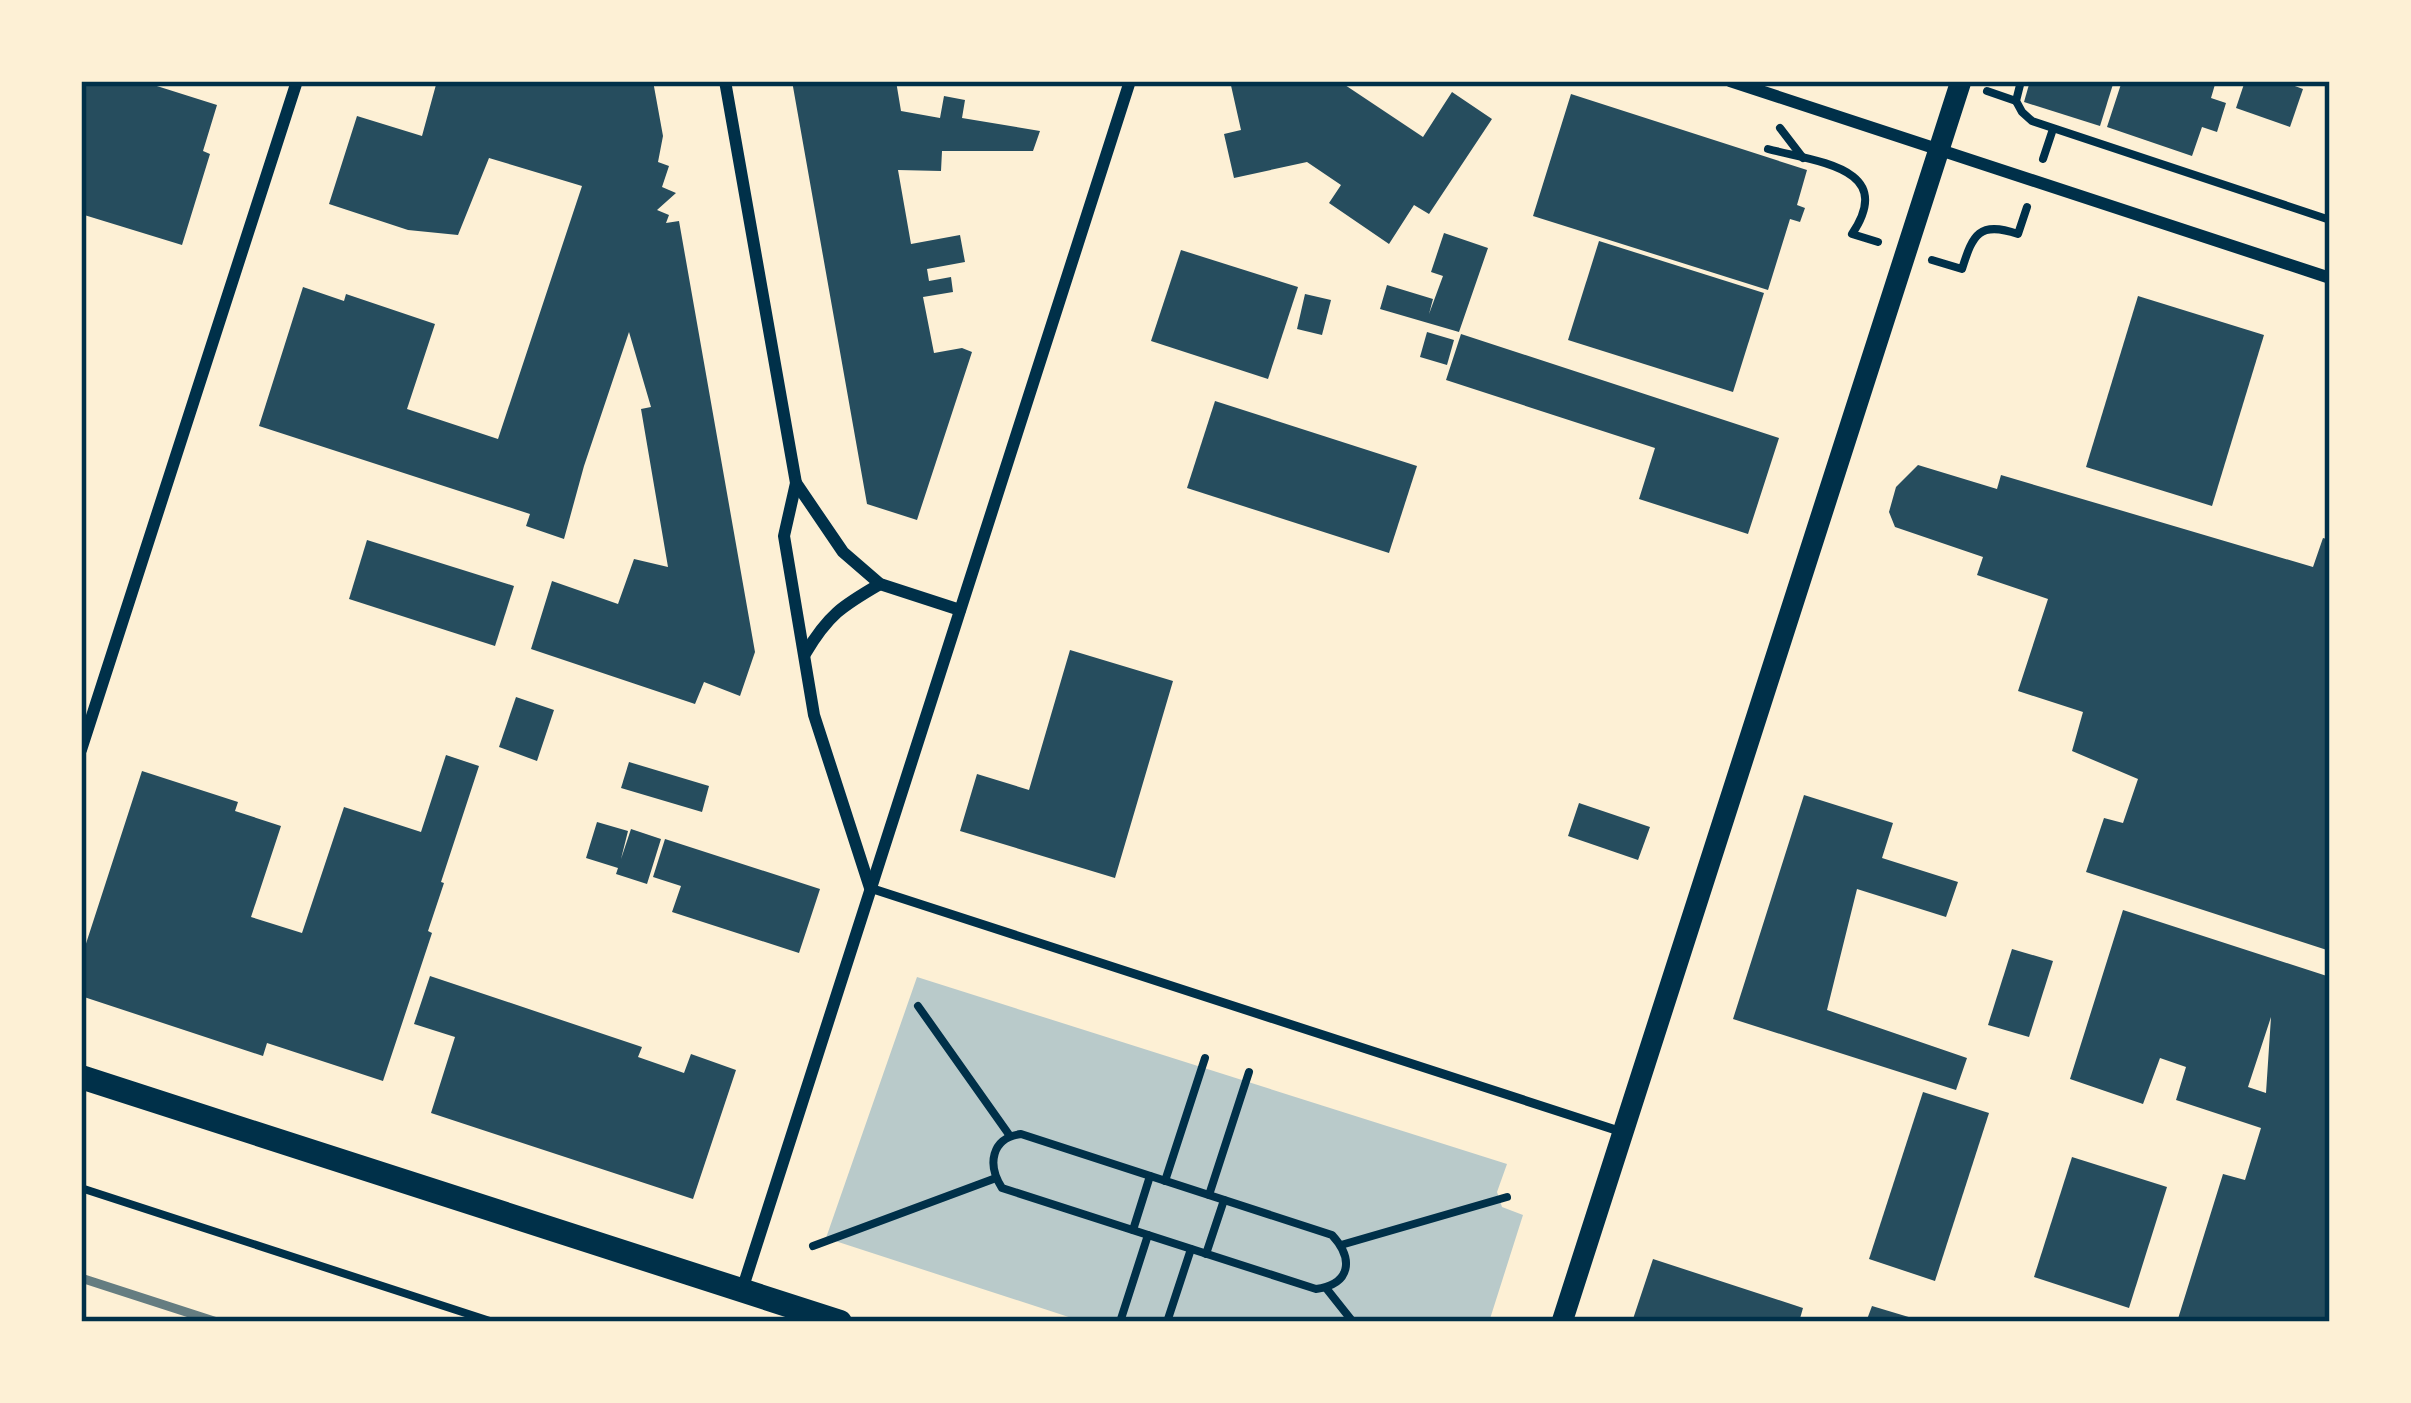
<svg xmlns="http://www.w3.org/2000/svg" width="2411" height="1403" viewBox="0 0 2411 1403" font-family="'Work Sans',sans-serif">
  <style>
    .green { fill: #b9caca }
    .building { fill: #264d5e; fill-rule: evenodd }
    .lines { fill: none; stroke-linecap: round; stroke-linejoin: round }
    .path { stroke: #003049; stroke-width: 8 }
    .service { stroke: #003049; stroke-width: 9 }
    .minor { stroke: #003049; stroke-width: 12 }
    .tertiary { stroke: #003049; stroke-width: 21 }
    .secondary { stroke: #003049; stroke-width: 24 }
    .rail { stroke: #657d81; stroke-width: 9 }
    .neatline { fill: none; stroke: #003049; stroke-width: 4.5 }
  </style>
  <rect width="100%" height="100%" fill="#fdf0d5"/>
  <polygon class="green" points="917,977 1507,1164 1497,1192 1502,1207 1523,1215 1489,1322 1084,1322 826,1238"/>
  <g class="building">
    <polygon points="81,81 141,81 217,105 203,151 210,154 182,245 81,214"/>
    <polygon points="437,81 653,81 663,136 658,162 669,166 662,187 676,193 657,210 669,215 666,223 679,221 755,652 740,696 704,682 695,704 531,649 552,581 618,604 634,559 668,567 641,409 651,407 629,332 584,466 564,539 526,526 530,514 259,426 303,287 344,301 346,294 435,324 407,409 498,439 582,186 489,158 458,235 408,230 329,204 357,116 422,136"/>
    <polygon points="792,81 896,81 901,111 940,118 944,96 965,100 962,118 1040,131 1033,151 942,151 941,171 898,170 911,244 960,235 965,262 927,269 929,281 951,277 953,292 923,297 934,353 962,348 972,352 917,520 867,504"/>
    <polygon points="1230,81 1339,81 1423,137 1452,92 1492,119 1429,214 1414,205 1389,244 1329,203 1341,185 1307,162 1234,178 1224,134 1241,130"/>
    <polygon points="2030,81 2114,81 2100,126 2024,102"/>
    <polygon points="2122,81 2216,81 2211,98 2226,103 2217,132 2202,127 2192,156 2107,127"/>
    <polygon points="2245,81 2281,81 2303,89 2290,127 2236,108"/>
    <polygon points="1571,94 1807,170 1797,205 1805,208 1800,222 1790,219 1768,290 1533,216"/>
    <polygon points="1444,233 1488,248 1459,332 1380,309 1387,285 1433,299 1429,314 1443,276 1431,272"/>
    <polygon points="1599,241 1764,293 1733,392 1568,340"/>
    <polygon points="1181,250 1298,287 1268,379 1151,341"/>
    <polygon points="1305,294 1331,300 1322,335 1297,329"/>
    <polygon points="2138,296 2264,335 2212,506 2086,467"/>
    <polygon points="1427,332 1454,340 1447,365 1420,357"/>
    <polygon points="1461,334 1779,438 1748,534 1639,499 1655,448 1446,380"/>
    <polygon points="1215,401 1417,466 1389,553 1187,488"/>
    <polygon points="1918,465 1997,489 2001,475 2313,567 2323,538 2330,540 2330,951 2086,872 2104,818 2123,823 2138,779 2072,751 2083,712 2018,691 2048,599 1977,575 1983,557 1895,527 1889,512 1896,487"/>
    <polygon points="367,540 514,586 495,646 349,599"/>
    <polygon points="1070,650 1173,681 1115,878 960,831 977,774 1029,790"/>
    <polygon points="516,697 554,710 537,761 499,747"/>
    <polygon points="446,755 479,766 441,882 444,883 428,931 432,933 383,1081 267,1043 263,1056 81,996 81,959 142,771 238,802 235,811 281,826 251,917 302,933 344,807 421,832"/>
    <polygon points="629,762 709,786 702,812 621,788"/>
    <polygon points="1804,795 1893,823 1882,858 1958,882 1946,917 1857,889 1827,1010 1967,1058 1956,1090 1733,1019"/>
    <polygon points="1579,803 1650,827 1638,860 1568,836"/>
    <polygon points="597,822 628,831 621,859 631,829 661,839 647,884 616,874 618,868 586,858"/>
    <polygon points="665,839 820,889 799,953 672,912 681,886 653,877"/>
    <path d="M2123,910L2330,977V1302L2324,1322H2177L2223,1174L2245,1180L2261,1128L2176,1100L2186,1067L2160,1058L2143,1104L2070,1079ZM2271,1017L2266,1093L2248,1087Z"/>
    <polygon points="2012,949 2053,961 2029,1037 1988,1025"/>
    <polygon points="430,976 642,1047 638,1057 684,1073 691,1054 736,1070 693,1199 431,1113 455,1037 414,1024"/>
    <polygon points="1923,1092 1989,1113 1935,1281 1869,1259"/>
    <polygon points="2072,1157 2167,1187 2129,1308 2034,1277"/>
    <polygon points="1653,1259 1803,1308 1799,1322 1632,1322"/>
    <polygon points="1872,1306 1922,1321 1922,1322 1866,1322"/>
  </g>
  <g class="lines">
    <g class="path">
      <polyline points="2021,81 2016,101 2022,112 2032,121 2330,220"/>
      <polyline points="1987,91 2016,101"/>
      <polyline points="1780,128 1803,158"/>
      <path d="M1768,149C1816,162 1897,167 1852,234L1878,242"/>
      <polyline points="2043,159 2053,129"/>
      <path d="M1932,260L1962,269C1973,234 1979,221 2018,234L2027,207"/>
      <polyline points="918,1006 1010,1136"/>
      <path d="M1021,1134L1332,1235C1354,1259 1351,1284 1316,1289L1002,1188C987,1165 991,1138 1021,1134Z"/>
      <polyline points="1165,1181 1205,1058"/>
      <polyline points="81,1188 493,1322"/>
      <polyline points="1209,1195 1249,1072"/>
      <polyline points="1133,1230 1150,1176"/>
      <polyline points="1341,1245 1507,1197"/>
      <polyline points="813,1246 996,1178"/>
      <polyline points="1206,1254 1224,1200"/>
      <polyline points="1326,1288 1353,1322"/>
      <polyline points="1120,1322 1148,1235"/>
      <polyline points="1167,1322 1191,1249"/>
    </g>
    <polyline class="service" points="870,888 1622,1132"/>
    <g class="minor">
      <polyline points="725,81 796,483 784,536 814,715 870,888"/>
      <polyline points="1730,81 2330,278"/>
      <polyline points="796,483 843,552 880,584 960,610"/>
      <path d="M805,654C828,615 842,606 880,584"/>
      <polyline points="81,750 297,81"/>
      <polyline points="742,1290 1130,81"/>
    </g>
    <polyline class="tertiary" points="1562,1322 1961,81"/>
    <polyline class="secondary" points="81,1077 840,1322"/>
    <polyline class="rail" points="81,1278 217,1322"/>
  </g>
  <rect width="2411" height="1403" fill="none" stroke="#fdf0d5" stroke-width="168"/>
  <rect x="84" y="84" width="2243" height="1235" class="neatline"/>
</svg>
